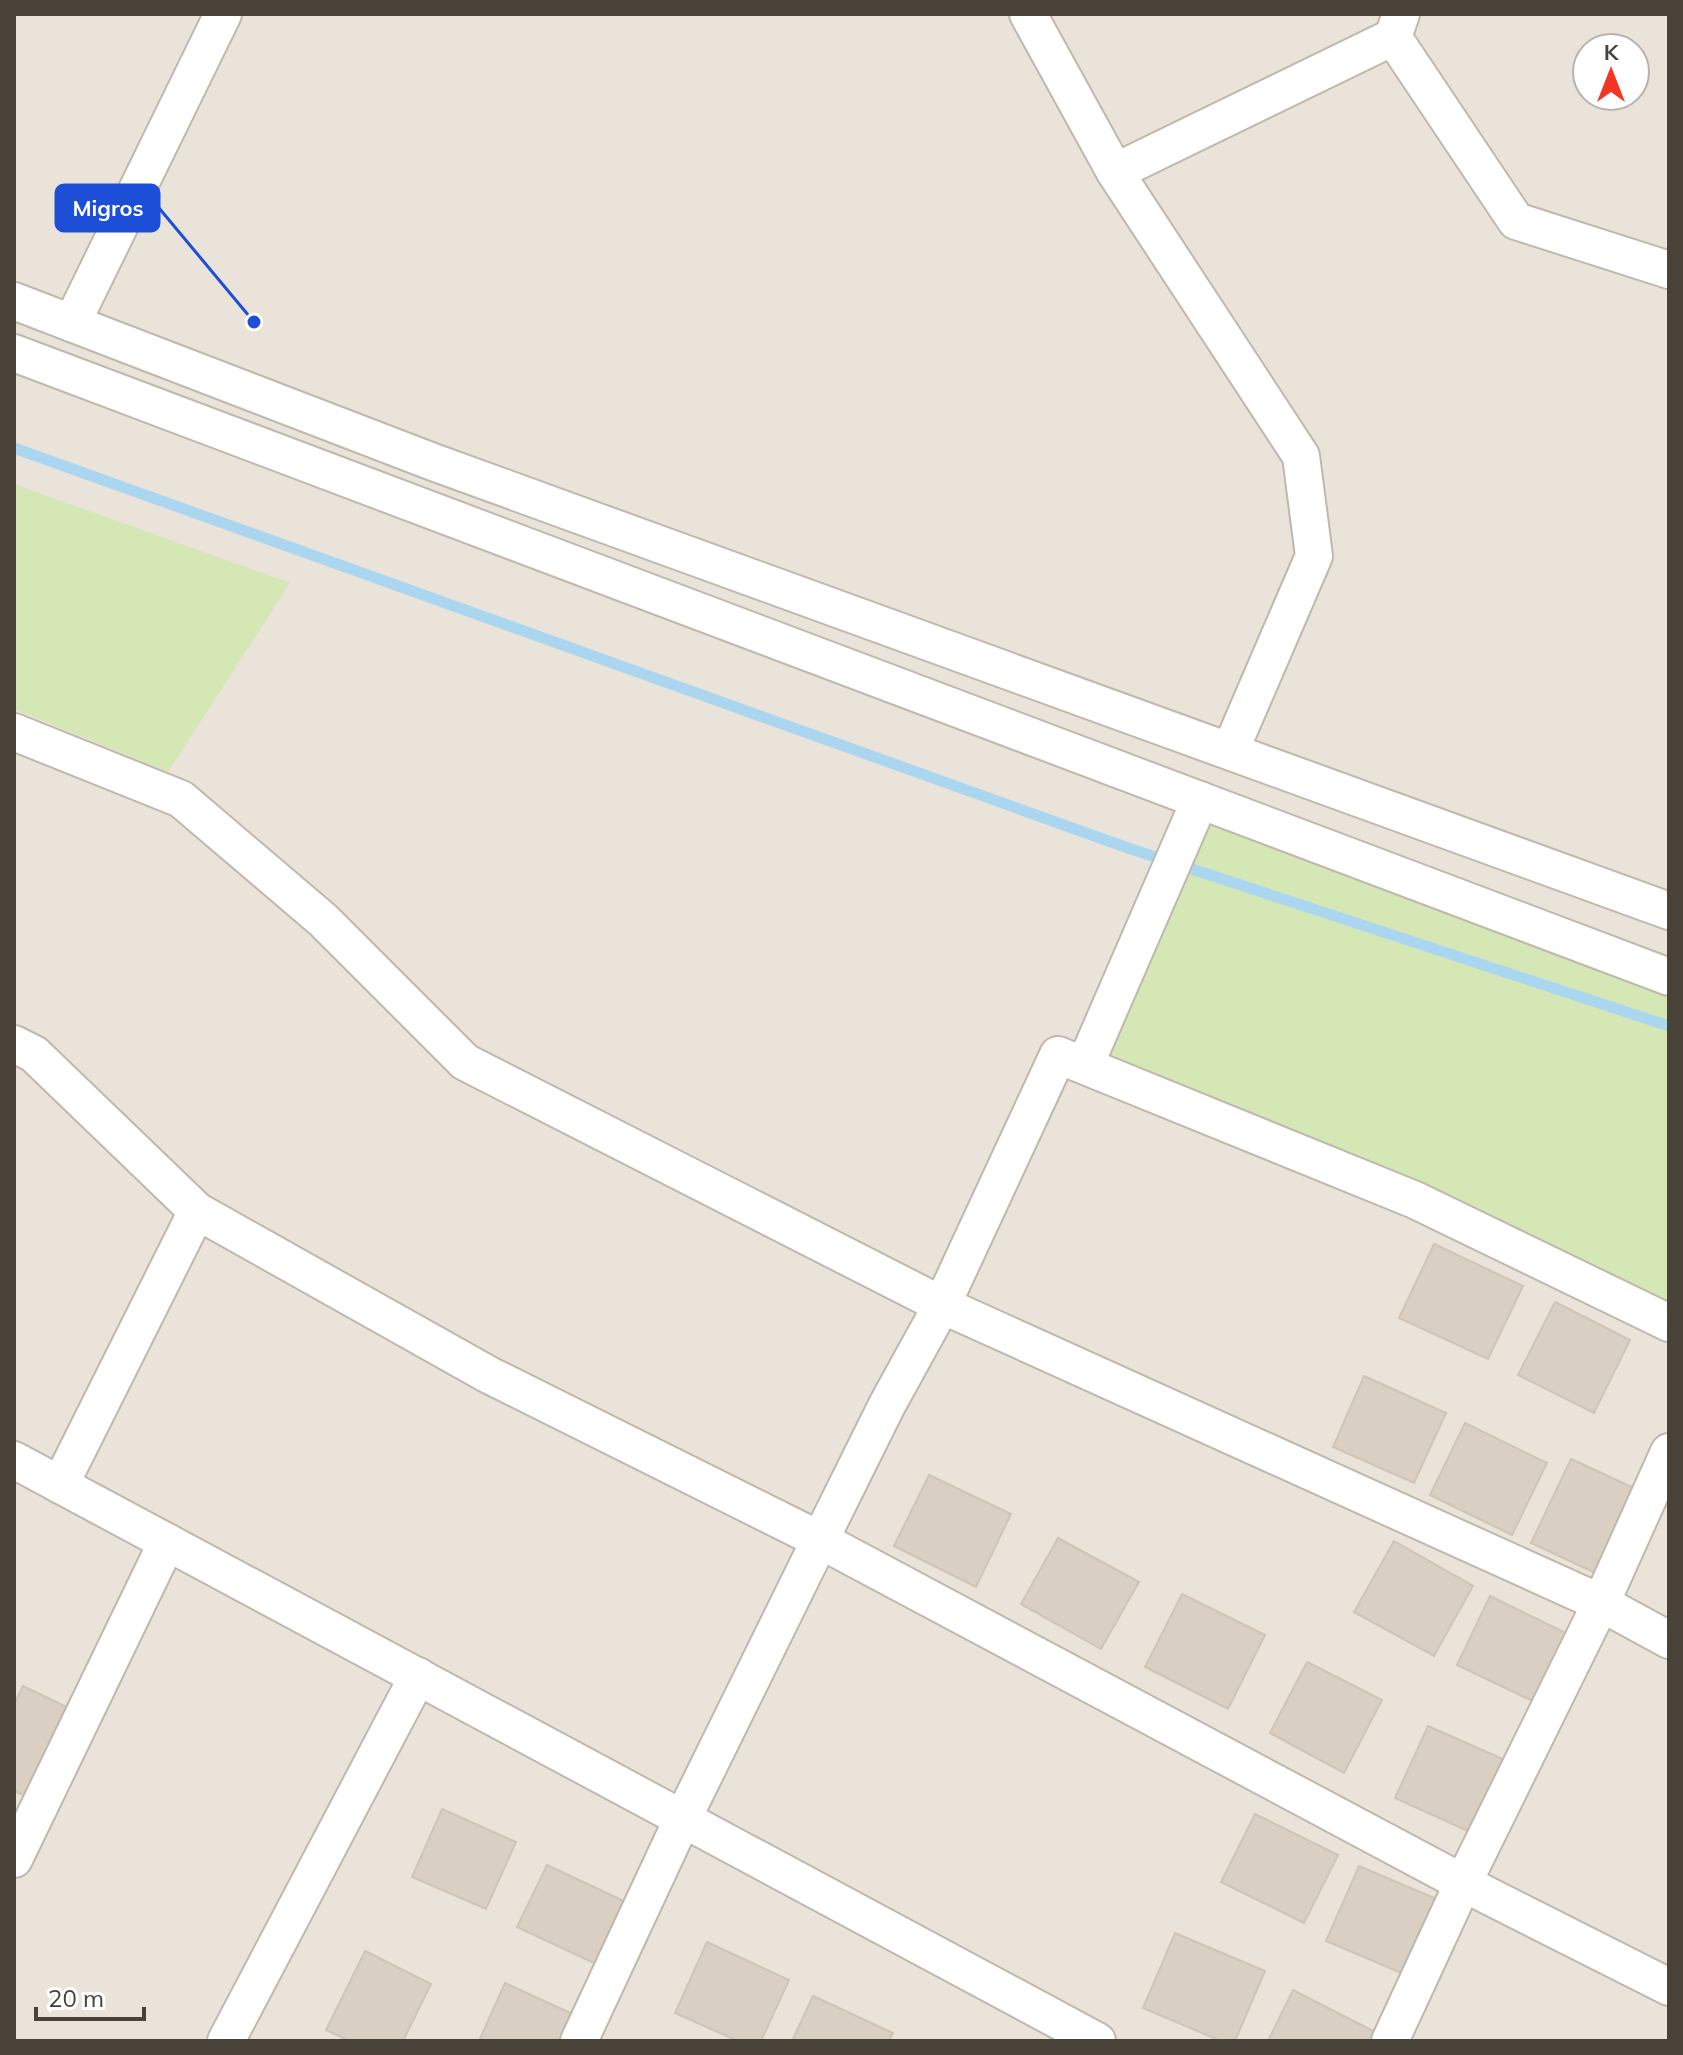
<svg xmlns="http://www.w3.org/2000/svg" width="1683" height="2055" viewBox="0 0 1683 2055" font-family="Mulish,sans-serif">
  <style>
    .residential { fill: #e9e3d9; fill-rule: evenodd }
    .green { fill: #d4e7b5 }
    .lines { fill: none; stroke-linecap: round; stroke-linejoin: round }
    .stream { stroke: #aad7ef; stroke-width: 11 }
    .building { fill: #d9cfc3; stroke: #d1c4b4; stroke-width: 2 }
    .minor-casing { stroke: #c0b8ad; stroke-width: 40 }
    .minor { stroke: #fff; stroke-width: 36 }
    .leader { fill: none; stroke: #1d4ed8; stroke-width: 3 }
    .callout-dot { fill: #1d4ed8; stroke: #fff; stroke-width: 3 }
    .callout { fill: #1d4ed8; stroke: #1d4ed8; stroke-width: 3 }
    .callout-label { font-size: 22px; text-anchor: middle; font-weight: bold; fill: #fff }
  </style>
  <rect width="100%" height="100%" fill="#f5f1eb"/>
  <path class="residential" d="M14,14H1669V2041H14ZM1587,48H1635V96H1587Z"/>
  <g class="green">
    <polygon points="14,484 290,583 168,772 14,709"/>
    <polygon points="1209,820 1669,994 1669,1324 1090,1052"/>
  </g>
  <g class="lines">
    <polyline class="stream" points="14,448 1128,848 1669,1026"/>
  </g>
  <g class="building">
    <polygon points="1434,1244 1523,1286 1488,1359 1399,1318"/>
    <polygon points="1555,1302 1630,1340 1594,1413 1518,1375"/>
    <polygon points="1364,1376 1446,1413 1414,1483 1333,1447"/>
    <polygon points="1465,1423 1547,1463 1512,1535 1430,1495"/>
    <polygon points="1571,1459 1647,1494 1608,1579 1531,1543"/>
    <polygon points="929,1475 1011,1514 976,1587 894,1546"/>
    <polygon points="1058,1538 1139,1582 1101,1649 1021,1604"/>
    <polygon points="1394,1541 1473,1586 1434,1656 1354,1612"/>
    <polygon points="1182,1594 1265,1635 1228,1709 1145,1667"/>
    <polygon points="1490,1596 1570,1635 1537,1703 1457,1665"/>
    <polygon points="1307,1662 1382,1700 1344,1773 1270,1733"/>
    <polygon points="23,1686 79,1713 37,1801 14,1791 14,1704"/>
    <polygon points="1428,1726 1505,1760 1472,1833 1395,1798"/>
    <polygon points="442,1809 516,1842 486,1909 412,1877"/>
    <polygon points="1255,1814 1338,1855 1304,1923 1221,1882"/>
    <polygon points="547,1865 628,1903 598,1965 517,1927"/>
    <polygon points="1359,1866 1439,1900 1406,1975 1326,1941"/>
    <polygon points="1175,1933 1265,1971 1235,2041 1221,2041 1143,2008"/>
    <polygon points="707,1942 789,1980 761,2041 738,2041 675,2013"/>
    <polygon points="365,1951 431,1984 403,2041 349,2041 326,2030"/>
    <polygon points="505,1983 577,2016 565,2041 479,2041"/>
    <polygon points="1293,1990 1377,2033 1373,2041 1268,2041"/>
    <polygon points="813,1996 893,2033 889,2041 792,2041"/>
  </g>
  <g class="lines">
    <g class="minor-casing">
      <g id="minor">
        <polyline points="1028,14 1115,172 1301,456 1314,556 1230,751"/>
        <polyline points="1401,14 1393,37 1516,221 1669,270"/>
        <polyline points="1115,172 1393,37"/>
        <polyline points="14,301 433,462 1669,911"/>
        <polyline points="72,323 223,14"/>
        <polyline points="14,353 1669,977"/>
        <polyline points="14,732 181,799 323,920 465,1062 942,1305 1601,1603 1669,1640"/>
        <polyline points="14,1044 34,1054 197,1211 489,1375 820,1540 1463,1883 1669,1987"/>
        <polyline points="1085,1065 1200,800"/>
        <polyline points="14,1460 1097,2041"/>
        <polyline points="60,1485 197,1211"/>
        <polyline points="14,1859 167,1542"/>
        <polyline points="226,2041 418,1676"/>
        <polyline points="579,2041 683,1818 820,1540 887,1405 942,1305 1058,1055 1415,1200 1669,1323"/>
        <polyline points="1390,2041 1463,1883 1601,1603 1669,1452"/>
      </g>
    </g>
    <use href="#minor" class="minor"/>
  </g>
  <path class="leader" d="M254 322L159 208"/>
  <circle class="callout-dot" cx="254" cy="322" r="8"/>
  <rect class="callout" x="56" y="185" width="103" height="46" rx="8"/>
  <g class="callout-label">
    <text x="108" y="216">Migros</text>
  </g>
  <rect width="1683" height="2055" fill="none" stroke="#494239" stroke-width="32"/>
  <g transform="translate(1611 72)"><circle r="38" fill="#ffffff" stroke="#b6b3b0" stroke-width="2"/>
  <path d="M0-6L14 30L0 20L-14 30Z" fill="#f33523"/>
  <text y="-12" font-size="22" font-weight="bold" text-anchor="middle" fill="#494239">K</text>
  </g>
  <path d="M36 2007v12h108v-12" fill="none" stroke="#494239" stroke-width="4"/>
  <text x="48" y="2007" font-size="24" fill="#494239" stroke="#ffffff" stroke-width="6" paint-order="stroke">20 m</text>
</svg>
